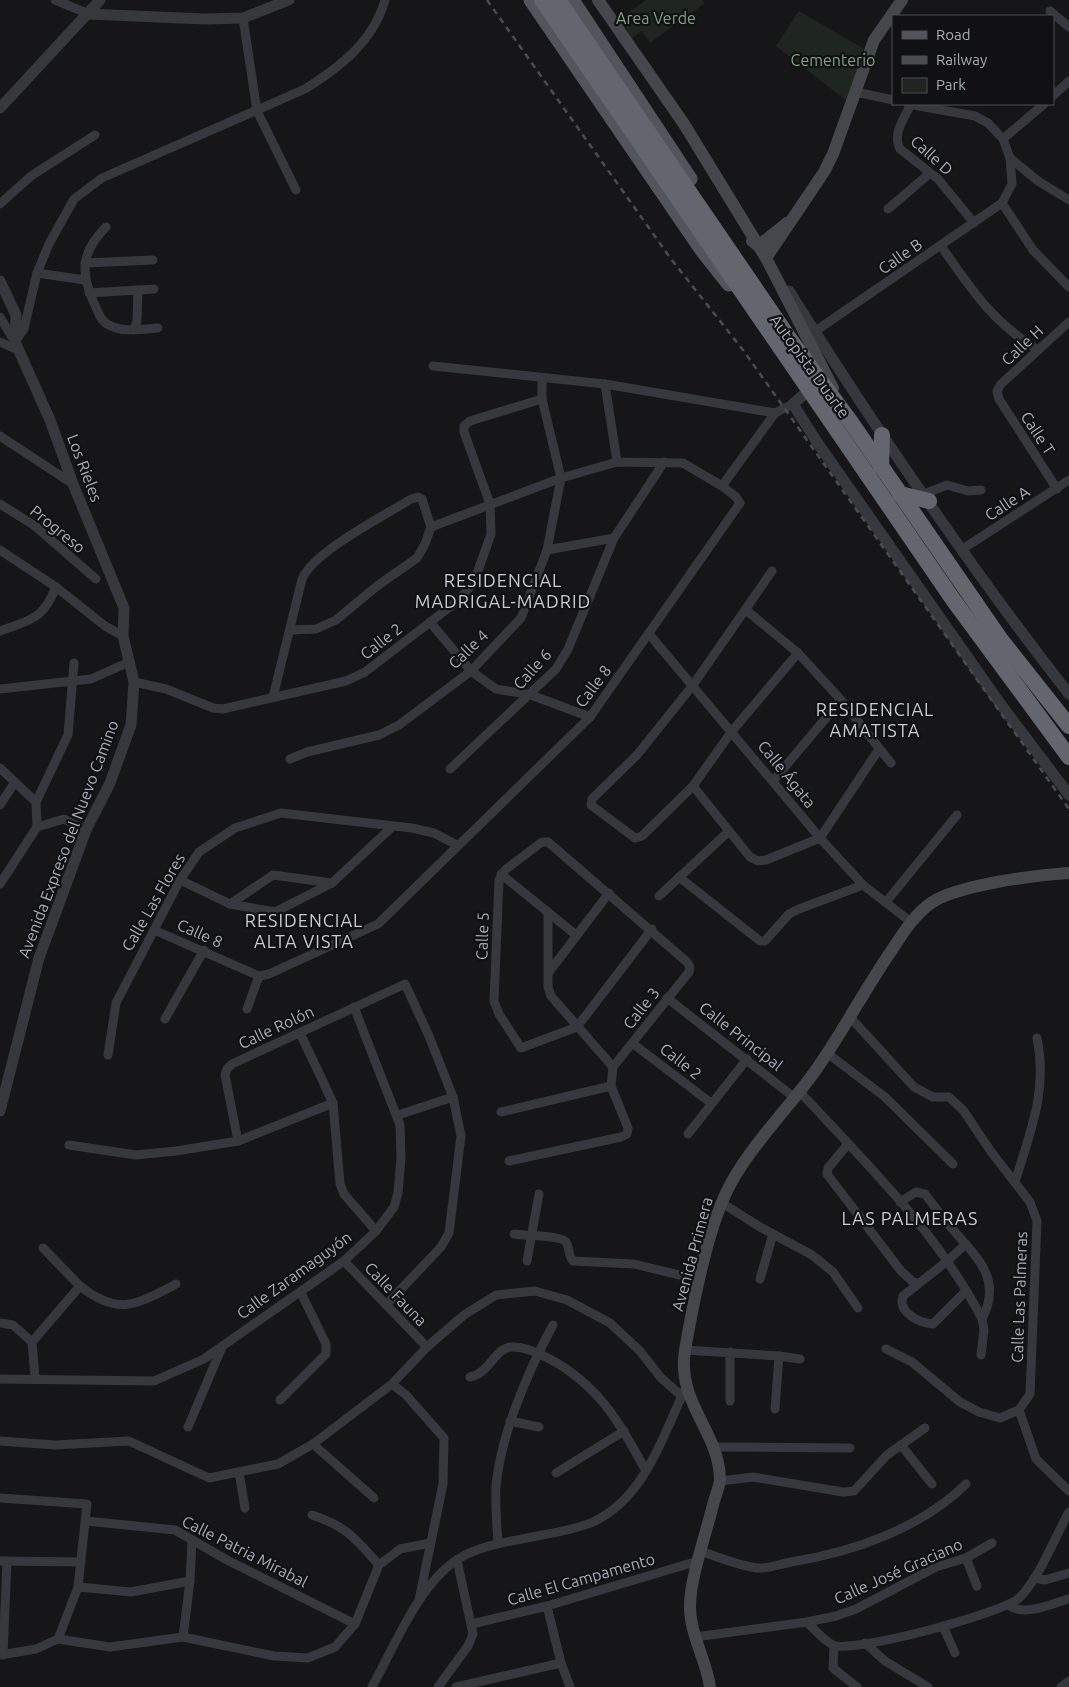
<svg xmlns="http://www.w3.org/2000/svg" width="1069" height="1687" viewBox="0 0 1069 1687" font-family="Ubuntu,sans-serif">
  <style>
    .green { fill: #1e261f }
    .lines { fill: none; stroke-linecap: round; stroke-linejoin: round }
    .minor { stroke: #37383d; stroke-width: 9 }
    .tertiary { stroke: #37383d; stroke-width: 11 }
    .secondary { stroke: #45474d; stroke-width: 12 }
    .primary { stroke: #53555c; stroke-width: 15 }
    .motorway { stroke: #63666e; stroke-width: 16 }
    .rail { stroke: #4a4c52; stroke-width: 2.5; stroke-dasharray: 6 5; stroke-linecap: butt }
    .labels { text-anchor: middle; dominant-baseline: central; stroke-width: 4.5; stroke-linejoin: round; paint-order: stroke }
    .park-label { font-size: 16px; fill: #7fa381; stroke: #111113 }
    .street-label { font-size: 16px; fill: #a8adb8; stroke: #111113 }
    .neighbourhood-label { font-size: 18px; letter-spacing: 1px; fill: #c9ccd4; stroke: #111113 }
  </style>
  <rect width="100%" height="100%" fill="#161618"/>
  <g class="green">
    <polygon points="646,0 702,0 705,3 650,43 642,31 632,38 620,19"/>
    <polygon points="799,11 864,49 847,101 776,46"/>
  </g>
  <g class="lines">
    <g class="minor">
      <polyline points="55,0 89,14"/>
      <polyline points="1050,11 1069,27"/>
      <polyline points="243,18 257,111 296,190"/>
      <polyline points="856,92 893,100"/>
      <polyline points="1053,96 1069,81"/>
      <polyline points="908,104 975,116 988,123 1003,139 1010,158 1038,181 1069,200"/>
      <path d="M911,104C904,119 892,134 900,149L938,179L974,223"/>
      <polyline points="1003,139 1044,104"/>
      <polyline points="1010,158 1012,184 1002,203 1033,250 1069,287"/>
      <polyline points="0,204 31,176 95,135"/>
      <polyline points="888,209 930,173"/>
      <path d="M106,227C81,252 80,272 94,303C98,311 100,321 109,325C123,333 143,329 158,328"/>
      <path d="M941,246C971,289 992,322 1038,350"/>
      <polyline points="85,263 153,260"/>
      <polyline points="37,273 85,280"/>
      <polyline points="89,293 154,289"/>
      <path d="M0,317L15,342L24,329L37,273L49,244L74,199L102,178L305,89C340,67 373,42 385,0"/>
      <polyline points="134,330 137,321 138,290"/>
      <polyline points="814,332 1002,203"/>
      <polyline points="0,342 18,350"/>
      <polyline points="433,366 605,384 775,413 793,404"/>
      <polyline points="605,384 617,462"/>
      <polyline points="0,436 73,484"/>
      <polyline points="722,486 775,413"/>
      <polyline points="1057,489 999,399 997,391 1001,384 1069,322"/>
      <polyline points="924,494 947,485 968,491 981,490"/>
      <polyline points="0,504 35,526 96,579"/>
      <polyline points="0,550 56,587 105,626 123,636"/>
      <polyline points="547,550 614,538"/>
      <polyline points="961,550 1069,480"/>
      <polyline points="772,571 693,685 637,755 592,799 591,805 635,838 642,836 693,786 732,731 798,653"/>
      <polyline points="746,610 798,653 841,700 891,763"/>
      <polyline points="430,622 471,671 496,689 531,695 590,717"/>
      <path d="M0,631C31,619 42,621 56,587"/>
      <polyline points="649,634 820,838 863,885 911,922"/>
      <polyline points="134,682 166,689 213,708 223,709 346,681 365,672 459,600 474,582 491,534 490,504 464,432 464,426 470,421 542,399"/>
      <polyline points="0,689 91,679 129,662"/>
      <path d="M273,697L302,579C314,551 384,516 411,499L418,497L422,499L431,527L425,544L417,558L377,586L336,620L316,629L290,630"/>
      <polyline points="290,759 307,752 379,735 399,725 471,671 521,618 547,550 561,478 542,399 542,378"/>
      <polyline points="0,768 36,802"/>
      <polyline points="450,769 556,669 568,649 614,538 664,462"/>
      <polyline points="773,781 841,700"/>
      <polyline points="693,786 750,857 758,861 766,860 820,838 879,749"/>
      <polyline points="0,805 15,782"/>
      <polyline points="37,827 64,819 86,830"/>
      <polyline points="501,874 576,935"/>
      <polyline points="679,877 760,941 765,941 789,914 799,909 863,885"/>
      <polyline points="180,880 230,904 275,912 332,883 392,827"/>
      <polyline points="0,884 37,827 36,802 68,735 74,663"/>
      <polyline points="659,896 728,832"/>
      <polyline points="886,902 957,815"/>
      <polyline points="230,904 273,875 332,883"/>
      <polyline points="154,930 259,976 269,974 378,924 590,717 740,503 736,497 722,486 683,463 617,462 561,478 431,527"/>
      <polyline points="549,972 609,893"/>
      <polyline points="667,998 795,1098"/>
      <polyline points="247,1009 259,976"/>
      <polyline points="850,1017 914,1087 933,1097 949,1097 963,1110 992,1153 1030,1202 1037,1221 1030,1394 1019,1410 1000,1418 979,1412 960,1402 912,1362 886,1349"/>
      <polyline points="165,1019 204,950"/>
      <polyline points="300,1033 333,1103 340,1184 344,1194 376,1231"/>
      <polyline points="632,1043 711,1103"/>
      <polyline points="827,1053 885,1097 953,1164"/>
      <polyline points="108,1055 116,1003 180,880 199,852 235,828 281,813 412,828 434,833 457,845"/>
      <polyline points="613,1067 689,972 690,967 687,962 548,842 542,842 505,870 499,880 494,1001 499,1014 521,1048 577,1027 652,929"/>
      <path d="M800,1092C864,1161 939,1234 982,1319L984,1330L981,1355"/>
      <polyline points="501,1112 611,1086"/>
      <polyline points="398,1115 453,1097"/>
      <polyline points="688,1134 747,1059"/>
      <polyline points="238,1141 225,1075 227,1069 232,1064 405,984 429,1036 453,1097 461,1136 449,1233 441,1247 386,1305"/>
      <polyline points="848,1144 828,1168 827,1174 901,1271 913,1282 919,1283"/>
      <polyline points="69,1145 136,1155 176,1151 238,1141 333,1103"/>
      <polyline points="509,1161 621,1137 627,1134 628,1128 611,1086 613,1067 551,996 548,987 548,912"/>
      <path d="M1015,1182C1030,1132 1048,1091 1037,1038"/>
      <path d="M900,1202L916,1192L925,1194C933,1204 940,1215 949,1225C974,1255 1004,1277 982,1319"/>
      <polyline points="722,1203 760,1227 812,1255 833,1272 858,1308"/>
      <path d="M514,1234C525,1236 561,1235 566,1242C570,1248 568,1256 573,1261L634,1264L700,1280"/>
      <polyline points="344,1261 427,1347"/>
      <polyline points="527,1261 539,1194"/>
      <polyline points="760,1279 773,1234"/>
      <path d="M80,1286C119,1317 137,1304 176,1284"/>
      <path d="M966,1291L933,1324C919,1323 897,1312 903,1296L946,1262L966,1244"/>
      <polyline points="0,1323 13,1325 32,1342 35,1378"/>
      <polyline points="32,1342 80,1286 43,1248"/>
      <polyline points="685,1350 779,1356 775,1409"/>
      <polyline points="730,1352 730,1401"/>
      <polyline points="779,1356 800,1359"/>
      <path d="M470,1377C490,1373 494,1349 511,1347C524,1346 537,1352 548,1358C599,1385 619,1422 646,1471"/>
      <polyline points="0,1379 154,1381 204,1359 344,1261 376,1231 394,1207 398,1193 401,1158 400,1125 354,1007"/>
      <polyline points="392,1384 406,1395 444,1438 443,1484 419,1600"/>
      <polyline points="280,1400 326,1354 326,1344 301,1293"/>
      <polyline points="1019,1410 1036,1459 1069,1491"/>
      <polyline points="510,1421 539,1427"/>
      <polyline points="188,1427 222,1347"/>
      <polyline points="0,1441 55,1445 129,1441 209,1478 278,1464 313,1444 392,1384 427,1347 464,1315 496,1295 535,1291 567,1300 610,1323 640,1351 661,1378 682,1396"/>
      <polyline points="313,1444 374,1498"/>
      <polyline points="901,1445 932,1484"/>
      <polyline points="713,1447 850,1448"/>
      <polyline points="239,1472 245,1508"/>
      <polyline points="556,1473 624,1431"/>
      <polyline points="720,1481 753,1477 843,1492 854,1491 887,1455 925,1428"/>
      <polyline points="0,1498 87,1504 78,1587 58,1639"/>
      <path d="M312,1515C346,1526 356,1539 379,1565"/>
      <polyline points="86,1521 175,1530 227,1560 355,1624"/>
      <path d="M498,1544C497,1525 495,1505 496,1486C501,1434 528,1371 553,1325"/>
      <path d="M701,1551C719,1558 738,1565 757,1568C767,1569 780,1564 791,1562C853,1552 920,1529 966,1484"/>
      <polyline points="966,1558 977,1586"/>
      <polyline points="0,1561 81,1562"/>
      <polyline points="1034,1578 1045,1580 1069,1573"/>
      <polyline points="78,1587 131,1592 190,1581"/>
      <path d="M1008,1605C1024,1617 1051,1604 1068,1599"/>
      <polyline points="547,1606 561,1663 570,1687"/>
      <path d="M807,1622C814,1629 824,1641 833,1645C852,1654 1003,1613 1019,1598C1039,1579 1055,1537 1069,1512"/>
      <polyline points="472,1624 547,1606 698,1561"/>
      <polyline points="943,1626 955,1653"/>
      <polyline points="183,1637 190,1581 192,1541"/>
      <polyline points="695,1637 807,1622 836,1616 856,1609 936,1567 966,1558 992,1543"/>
      <polyline points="865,1643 885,1661 928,1687"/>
      <polyline points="834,1646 833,1668 857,1687"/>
      <polyline points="0,1655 36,1649 58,1639 110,1647 183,1637 274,1656 308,1658 335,1647 355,1624 379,1565 400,1549 430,1543"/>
      <polyline points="3,1655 7,1561"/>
      <path d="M372,1687C394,1647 419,1584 458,1559C483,1544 514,1541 542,1535C559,1532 577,1529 593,1522C644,1498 662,1439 684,1391"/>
      <polyline points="438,1687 468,1646 473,1634 457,1560"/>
      <polyline points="456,1687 561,1663"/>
      <polyline points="1061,1687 1069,1681"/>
    </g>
    <g class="tertiary">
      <polyline points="89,14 204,19 243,18 289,0"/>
      <polyline points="0,108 100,0"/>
      <polyline points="0,281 16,315 15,342 50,420 73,484 124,608 123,636 134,682 131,725 127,736 110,783 86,830 39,958 0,1111"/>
      <path d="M789,291C876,429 968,565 1069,694"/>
      <polyline points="809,390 793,404 817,442 999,702 1069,795"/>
    </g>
    <g class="secondary">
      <polyline points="598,0 684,124 766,258 833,388"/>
      <polyline points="752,241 758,246 787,223"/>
      <polyline points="766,258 824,172 833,154 874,40 902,0"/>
      <path d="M710,1687C706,1659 689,1633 690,1604C691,1575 706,1534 713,1505C715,1497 719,1488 720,1480C720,1432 676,1403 685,1350C693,1304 706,1235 726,1193C745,1152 786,1111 813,1074C842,1034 864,990 892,950C903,933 914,915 931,903C957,885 1036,875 1069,873"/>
    </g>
    <g class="primary">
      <polyline points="531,0 702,250 729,284"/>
      <polyline points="572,0 690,179"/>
    </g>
    <g class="motorway">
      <polyline points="542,0 954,601 1069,757"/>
      <polyline points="558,0 791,341 850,421 1001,640 1069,726"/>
      <polyline points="881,467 882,435"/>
      <polyline points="900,494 929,501"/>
    </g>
    <polyline class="rail" points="487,0 671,259 743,350 1069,809"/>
  </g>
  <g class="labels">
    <g class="park-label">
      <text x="656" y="18">Area Verde</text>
      <text x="833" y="60">Cementerio</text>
    </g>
    <g class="street-label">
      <text transform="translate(932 155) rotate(42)">Calle D</text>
      <text transform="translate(900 256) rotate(-35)">Calle B</text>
      <text transform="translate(1022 345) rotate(-43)">Calle H</text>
      <text transform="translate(810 366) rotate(54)">Autopista Duarte</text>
      <text transform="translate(1038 433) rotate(57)">Calle T</text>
      <text transform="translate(85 468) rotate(69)">Los Rieles</text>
      <text transform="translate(1007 503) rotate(-33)">Calle A</text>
      <text transform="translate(58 529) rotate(39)">Progreso</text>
      <text transform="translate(381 641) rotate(-38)">Calle 2</text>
      <text transform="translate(468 649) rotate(-44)">Calle 4</text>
      <text transform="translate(532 669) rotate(-48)">Calle 6</text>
      <text transform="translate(593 686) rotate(-53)">Calle 8</text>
      <text transform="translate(787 774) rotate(51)">Calle Ágata</text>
      <text transform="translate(68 839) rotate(-69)">Avenida Expreso del Nuevo Camino</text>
      <text transform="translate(153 902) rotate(-60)">Calle Las Flores</text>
      <text transform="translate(200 933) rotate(24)">Calle 8</text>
      <text transform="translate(482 936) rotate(-88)">Calle 5</text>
      <text transform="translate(641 1008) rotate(-52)">Calle 3</text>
      <text transform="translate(276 1027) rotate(-25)">Calle Rolón</text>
      <text transform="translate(741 1036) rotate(38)">Calle Principal</text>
      <text transform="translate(681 1061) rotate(38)">Calle 2</text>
      <text transform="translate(692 1254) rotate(-75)">Avenida Primera</text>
      <text transform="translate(294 1275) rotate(-36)">Calle Zaramaguyón</text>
      <text transform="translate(396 1294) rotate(46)">Calle Fauna</text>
      <text transform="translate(1019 1297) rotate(-88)">Calle Las Palmeras</text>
      <text transform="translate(245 1551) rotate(27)">Calle Patria Mirabal</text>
      <text transform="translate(898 1571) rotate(-24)">Calle José Graciano</text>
      <text transform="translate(581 1579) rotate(-16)">Calle El Campamento</text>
    </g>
    <g class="neighbourhood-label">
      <text x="503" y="580">RESIDENCIAL<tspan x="503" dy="21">MADRIGAL-MADRID</tspan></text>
      <text x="875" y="709">RESIDENCIAL<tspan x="875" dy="21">AMATISTA</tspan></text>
      <text x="304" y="920">RESIDENCIAL<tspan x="304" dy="21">ALTA VISTA</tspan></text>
      <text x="910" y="1218">LAS PALMERAS</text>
    </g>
  </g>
  <rect x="892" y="15" width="162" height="90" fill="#111113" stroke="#4d4f55"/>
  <rect x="902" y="31" width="25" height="8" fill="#53555c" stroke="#4d4f55"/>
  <text x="936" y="40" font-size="15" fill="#a8adb8">Road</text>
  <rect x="902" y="56" width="25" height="8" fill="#4a4c52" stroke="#4d4f55"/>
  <text x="936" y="65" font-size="15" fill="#a8adb8">Railway</text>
  <rect x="902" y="78" width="25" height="15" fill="#1e261f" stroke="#4d4f55"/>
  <text x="936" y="90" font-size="15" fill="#a8adb8">Park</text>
</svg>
